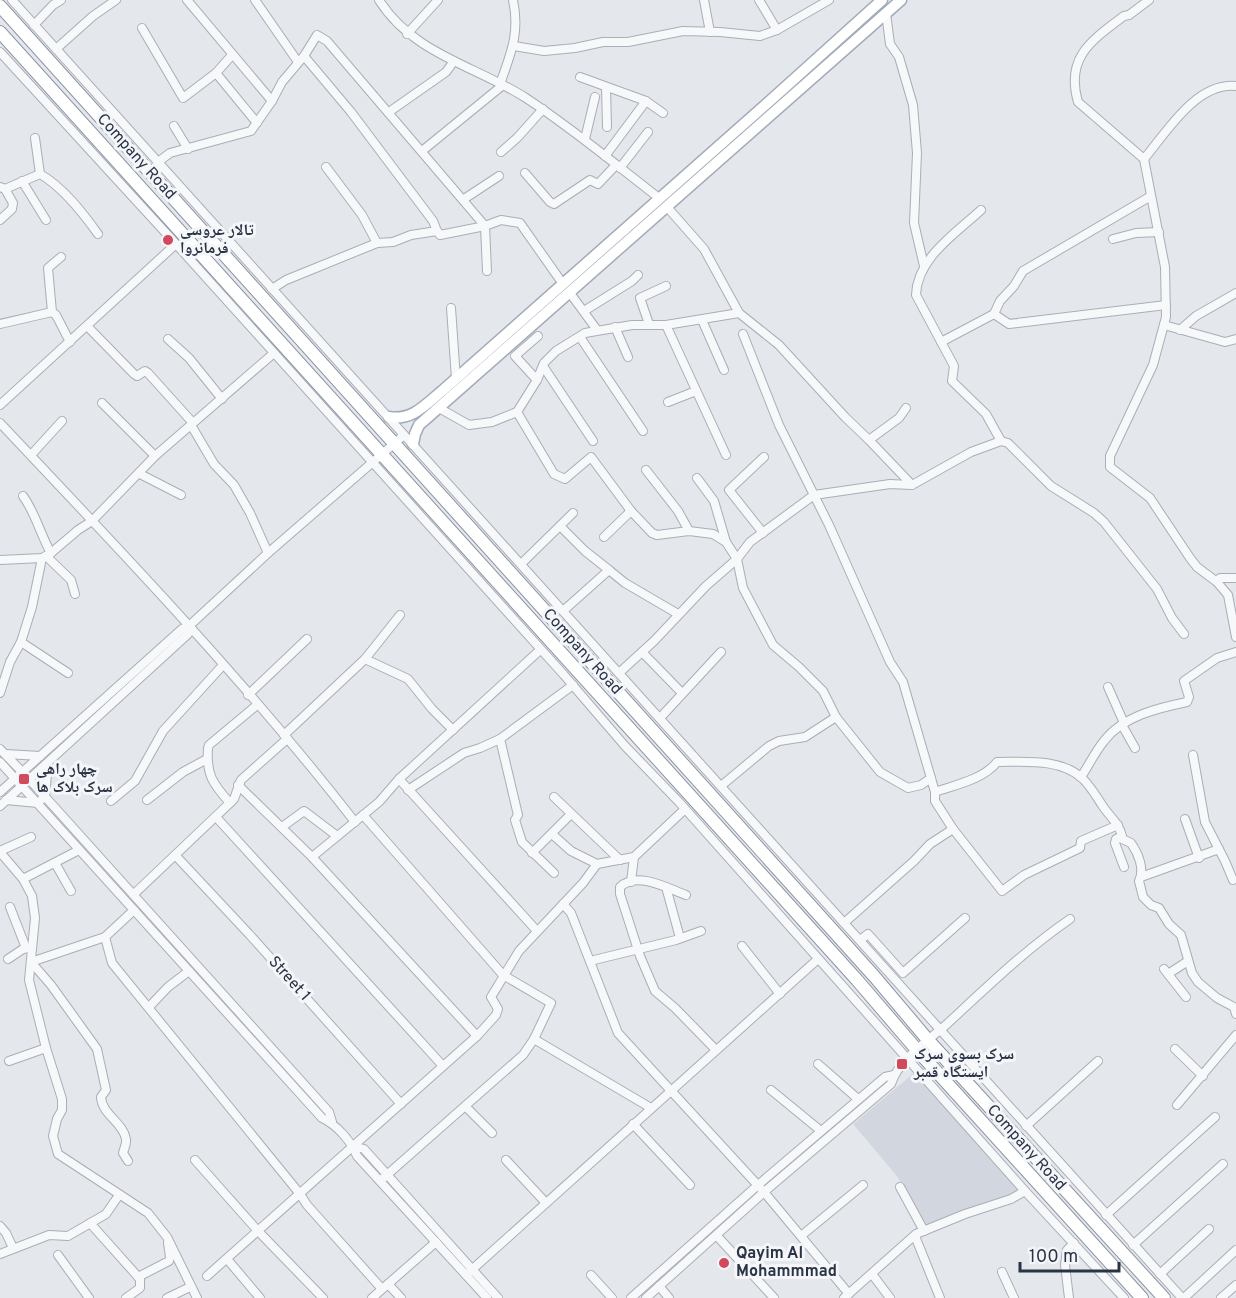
<svg xmlns="http://www.w3.org/2000/svg" width="1236" height="1298" viewBox="0 0 1236 1298" font-family="Overpass,'Noto Naskh Arabic',sans-serif">
  <style>
    .built { fill: #d2d6de }
    .lines { fill: none; stroke-linecap: round; stroke-linejoin: round }
    .minor-casing { stroke: #a9aeb7; stroke-width: 10 }
    .major-casing { stroke: #a3abb8; stroke-width: 13 }
    .highway-casing { stroke: #8b94a3; stroke-width: 14 }
    .minor { stroke: #f7f8fa; stroke-width: 8 }
    .major { stroke: #fff; stroke-width: 10 }
    .highway { stroke: #fff; stroke-width: 12 }
    .poi-dot { fill: #d1495b; stroke: #f4f6f9; stroke-width: 2 }
    .labels { text-anchor: middle; dominant-baseline: central; stroke-width: 6; stroke-linejoin: round; paint-order: stroke }
    .street-label { font-size: 16px; fill: #2b3445; stroke: #f4f6f9 }
    .poi-label { font-size: 16px; font-weight: bold; fill: #2b3445; stroke: #f4f6f9; text-anchor: start }
  </style>
  <rect width="100%" height="100%" fill="#e4e7ec"/>
  <polygon class="built" points="914,1073 1027,1195 925,1228 897,1176 853,1124"/>
  <g class="lines">
    <g class="minor-casing">
      <g id="minor">
        <polyline points="12,0 1182,1298"/>
        <polyline points="187,0 272,101"/>
        <polyline points="255,0 298,62"/>
        <path d="M379,0C413,54 476,66 526,98C573,129 615,164 659,198"/>
        <polyline points="704,0 710,32"/>
        <polyline points="759,0 777,30"/>
        <path d="M1149,0L1129,15L1124,16C1092,40 1065,57 1078,102L1144,159L1165,267L1166,317L1153,365L1110,456V467L1150,498L1190,558L1197,567L1217,582"/>
        <polyline points="886,13 890,44 899,57 913,105 917,153 914,223 924,266"/>
        <polyline points="34,25 53,5 61,0"/>
        <polyline points="142,28 183,98 216,73 232,55"/>
        <polyline points="407,34 438,0"/>
        <polyline points="514,46 544,51 575,48 603,42 628,42 683,31 720,32 760,36 777,30 829,0"/>
        <polyline points="56,49 93,16 116,0"/>
        <polyline points="0,52 176,244 564,675 625,746 679,802 1025,1191 1124,1298"/>
        <polyline points="304,56 351,112 433,221 437,231"/>
        <polyline points="216,73 257,123"/>
        <polyline points="580,77 646,101 663,113"/>
        <path d="M500,84C511,53 520,33 513,0"/>
        <polyline points="606,87 607,127"/>
        <polyline points="389,112 446,72 454,61"/>
        <polyline points="174,126 188,149"/>
        <polyline points="35,138 40,174"/>
        <polyline points="585,139 595,97"/>
        <polyline points="422,151 503,85"/>
        <polyline points="501,152 517,138 543,109"/>
        <polyline points="605,156 646,101"/>
        <path d="M1144,159C1166,133 1196,82 1236,86"/>
        <polyline points="158,162 170,153 251,131 272,101 282,82 304,56 317,35 327,41 485,226 487,271"/>
        <polyline points="326,167 362,215 377,243"/>
        <polyline points="620,168 648,132"/>
        <polyline points="525,173 550,202 554,204 590,180 598,184 616,165"/>
        <polyline points="22,181 46,220"/>
        <polyline points="0,187 5,189 13,203 12,209 0,220"/>
        <path d="M5,189L40,174C63,187 83,213 98,234"/>
        <polyline points="464,199 499,176"/>
        <polyline points="667,207 704,249 739,313 779,345 845,417 869,440 912,485"/>
        <path d="M981,210C956,233 917,258 916,295L954,366L952,381L986,414L1001,441"/>
        <polyline points="1113,239 1136,233 1159,232"/>
        <polyline points="61,257 48,268 52,312 56,315 70,342"/>
        <polyline points="272,289 286,280 377,243 393,242 411,235 437,231 440,235 485,226 501,220 520,223 563,284"/>
        <polyline points="570,293 597,330"/>
        <polyline points="451,308 456,379"/>
        <polyline points="584,311 632,281 638,275"/>
        <polyline points="994,314 1009,324 1166,305"/>
        <polyline points="702,320 724,370"/>
        <polyline points="0,324 52,312"/>
        <polyline points="649,324 640,298 666,286"/>
        <polyline points="666,325 726,455"/>
        <polyline points="1164,325 1225,342 1236,339"/>
        <polyline points="87,326 134,374 137,376 145,371 148,373 193,423"/>
        <polyline points="615,327 628,357"/>
        <polyline points="1180,330 1196,316 1236,293"/>
        <polyline points="743,334 779,425 829,525 890,662 903,682 935,792"/>
        <polyline points="580,337 643,431"/>
        <polyline points="168,339 189,358 222,399"/>
        <polyline points="941,342 994,314 1000,301 1014,286 1023,271 1151,196"/>
        <polyline points="543,366 593,441"/>
        <polyline points="537,380 515,356 538,336"/>
        <polyline points="668,402 696,391"/>
        <polyline points="102,403 155,456"/>
        <polyline points="0,405 176,244"/>
        <polyline points="439,408 469,425 492,422 517,412 537,380 544,363 556,351 585,333 632,325 666,325 739,313"/>
        <polyline points="517,412 554,474 565,479 591,457 631,511 652,533 657,535 689,531 713,534 726,542 737,559 743,588 773,645 799,667 823,691 836,717 880,772 908,788 921,785 931,778"/>
        <path d="M0,423C122,552 246,682 355,822"/>
        <polyline points="191,425 214,464 234,485 250,513 268,553"/>
        <polyline points="869,440 899,418 906,408"/>
        <polyline points="31,455 62,421"/>
        <polyline points="646,470 678,511 689,531"/>
        <polyline points="140,474 181,495"/>
        <polyline points="697,478 714,501 726,542"/>
        <path d="M23,496C36,514 40,534 51,553"/>
        <polyline points="560,526 585,551 609,570"/>
        <polyline points="763,533 729,490 764,457"/>
        <polyline points="604,537 631,511"/>
        <polyline points="46,556 71,580 75,594"/>
        <polyline points="0,560 42,558 51,553 78,530 92,521 155,456 274,353"/>
        <polyline points="521,564 573,513"/>
        <polyline points="1236,578 1220,578 1217,582 1228,595 1236,637"/>
        <polyline points="563,611 609,570 625,583 678,614"/>
        <polyline points="21,642 68,673"/>
        <polyline points="642,652 682,693"/>
        <polyline points="365,659 408,679 432,709 453,730"/>
        <polyline points="619,673 654,641 706,586 737,559 750,542 814,495 890,484 912,485 971,452 1001,441 1008,443 1051,486 1094,513 1104,522 1157,589 1172,618 1184,634"/>
        <polyline points="1108,687 1124,723"/>
        <polyline points="0,693 10,662 21,642 32,607 42,558"/>
        <polyline points="248,695 307,639"/>
        <polyline points="660,718 721,652"/>
        <polyline points="1122,725 1135,748"/>
        <polyline points="284,735 365,659 400,615"/>
        <polyline points="500,739 518,815 515,820 522,842 554,873"/>
        <polyline points="0,749 30,780 329,1112 332,1122"/>
        <polyline points="6,754 40,756"/>
        <polyline points="1193,755 1205,822 1225,861 1233,880"/>
        <path d="M0,762L322,1118C337,1125 351,1141 357,1156L487,1298"/>
        <path d="M1081,777C1089,765 1095,752 1104,741C1123,716 1158,708 1187,702L1189,697L1184,681L1217,658L1236,652"/>
        <polyline points="399,779 537,931"/>
        <polyline points="238,785 312,857 477,1036"/>
        <polyline points="721,786 769,746 779,741 805,737 836,717"/>
        <polyline points="408,790 464,753 480,748 500,739 573,685"/>
        <polyline points="0,792 182,629 189,626 268,553 404,435"/>
        <polyline points="554,797 620,860"/>
        <polyline points="6,800 38,803 45,796 48,764"/>
        <polyline points="147,800 183,772 207,759"/>
        <polyline points="111,801 135,781 163,731 223,665"/>
        <path d="M230,803C213,784 206,775 208,748L209,745L257,705"/>
        <polyline points="0,806 188,634 189,626"/>
        <polyline points="363,815 503,975 551,1003 534,1039 523,1055 380,1181"/>
        <polyline points="216,817 443,1066"/>
        <polyline points="1185,819 1199,858"/>
        <path d="M1118,825L1081,841L1080,848L1024,875L1002,891L953,829L935,801V792C955,785 984,779 997,762C1025,762 1061,758 1083,779C1091,787 1096,796 1102,805C1109,816 1119,823 1122,836L1116,839L1115,843L1124,867"/>
        <polyline points="282,827 304,811 337,836"/>
        <polyline points="552,834 571,851 597,864"/>
        <path d="M1120,838L1131,843C1138,853 1145,869 1139,881L1143,897L1151,905L1159,908L1169,924L1181,935L1192,973L1198,982L1217,998L1234,1007L1236,1014"/>
        <polyline points="0,851 31,837"/>
        <polyline points="0,852 23,879 32,896 35,918 29,980 46,1048 62,1099 62,1110 57,1119 53,1136 58,1154 148,1213 167,1237 197,1298"/>
        <polyline points="532,853 571,814"/>
        <polyline points="176,856 249,934 401,1104"/>
        <polyline points="312,857 379,802 399,779 540,650"/>
        <polyline points="55,863 71,891"/>
        <polyline points="1141,877 1219,849"/>
        <polyline points="23,879 79,850"/>
        <polyline points="631,882 634,857"/>
        <polyline points="666,887 680,938"/>
        <polyline points="134,894 234,799 241,780 287,739"/>
        <path d="M686,895C667,888 638,871 620,887V894L640,956L655,991L675,1008L716,1050"/>
        <polyline points="563,904 571,913 618,1033 764,1192 849,1294"/>
        <polyline points="10,907 26,948"/>
        <polyline points="844,923 914,861 930,844 953,829"/>
        <polyline points="105,937 112,963 300,1194 307,1205 382,1289"/>
        <polyline points="860,940 868,934 903,973 965,918"/>
        <polyline points="742,946 780,994"/>
        <polyline points="8,959 23,949 28,948"/>
        <polyline points="590,961 676,940 701,931"/>
        <polyline points="1164,969 1186,997"/>
        <polyline points="1168,974 1188,961"/>
        <polyline points="149,1007 168,987 189,971"/>
        <polyline points="534,1039 651,1108"/>
        <polyline points="1175,1049 1203,1076"/>
        <polyline points="9,1061 46,1048"/>
        <polyline points="818,1064 858,1099"/>
        <polyline points="771,1090 821,1131"/>
        <polyline points="1177,1105 1236,1035"/>
        <polyline points="465,1106 492,1133"/>
        <polyline points="633,1124 690,1185"/>
        <polyline points="1026,1126 1098,1061"/>
        <polyline points="353,1146 364,1149 498,1298"/>
        <polyline points="195,1160 258,1231 323,1298"/>
        <polyline points="506,1160 546,1203"/>
        <path d="M128,1161L123,1153C124,1148 127,1144 126,1139C123,1122 102,1115 101,1097L106,1090L97,1049L51,985L31,962L105,937L134,910"/>
        <polyline points="900,1187 924,1231"/>
        <polyline points="1106,1215 1215,1117"/>
        <polyline points="90,1223 140,1279 140,1288 126,1298"/>
        <polyline points="0,1226 6,1233 13,1248"/>
        <polyline points="717,1236 774,1298"/>
        <polyline points="801,1236 863,1185"/>
        <polyline points="915,1236 940,1298"/>
        <polyline points="1133,1245 1223,1164"/>
        <polyline points="0,1254 49,1235 68,1236 106,1214 119,1195"/>
        <polyline points="58,1255 89,1298"/>
        <polyline points="227,1259 260,1298"/>
        <polyline points="1002,1272 1014,1298"/>
        <polyline points="872,1274 890,1298"/>
        <polyline points="1160,1274 1209,1229"/>
        <polyline points="466,1275 818,959"/>
        <polyline points="591,1275 612,1298"/>
        <polyline points="207,1276 477,1036 496,1015 498,1009 491,997 519,951 583,883 597,864 634,857 685,809"/>
        <polyline points="138,1277 169,1261 170,1257 168,1243"/>
        <polyline points="388,1284 401,1298"/>
        <polyline points="659,1286 669,1298"/>
        <polyline points="167,1298 190,1287"/>
        <polyline points="372,1298 436,1242"/>
        <polyline points="631,1298 758,1185 885,1077 894,1075"/>
        <path d="M646,1298L764,1192L891,1084C899,1059 928,1041 947,1024C987,987 1025,950 1070,919"/>
        <polyline points="844,1298 916,1234 965,1214 1011,1199 1025,1191"/>
        <polyline points="1069,1298 1065,1265 1067,1250 1074,1243"/>
        <polyline points="1184,1298 1236,1250"/>
        <polyline points="1221,1298 1236,1285"/>
      </g>
    </g>
    <g class="major-casing">
      <g id="major">
        <path d="M389,417C412,421 425,405 442,391L772,99L882,0"/>
        <polyline points="413,444 415,434 419,425 901,0"/>
      </g>
    </g>
    <g class="highway-casing">
      <g id="highway">
        <polyline points="0,6 874,976 928,1040 1164,1298"/>
        <polyline points="0,32 857,980 917,1050 1142,1298"/>
      </g>
    </g>
    <use href="#minor" class="minor"/>
    <use href="#major" class="major"/>
    <use href="#highway" class="highway"/>
  </g>
  <g class="poi-dot">
    <circle cx="168" cy="240" r="6"/>
    <rect x="18" y="773" width="12" height="12" rx="3"/>
    <rect x="896" y="1058" width="12" height="12" rx="3"/>
    <circle cx="724" cy="1263" r="6"/>
  </g>
  <g class="labels">
    <g class="street-label">
      <text transform="translate(136 157) rotate(48)">Company Road</text>
      <text transform="translate(582 652) rotate(48)">Company Road</text>
      <text transform="translate(289 979) rotate(48)">Street 1</text>
      <text transform="translate(1026 1148) rotate(48)">Company Road</text>
    </g>
    <g class="poi-label">
      <text x="180" y="231">تالار عروسی<tspan x="180" dy="18">فرمانروا</tspan></text>
      <text x="36" y="770">چهار راهی<tspan x="36" dy="18">سرک بلاک ها</tspan></text>
      <text x="914" y="1055">سرک بسوی سرک<tspan x="914" dy="18">ایستگاه قمبر</tspan></text>
      <text x="736" y="1254">Qayim Al<tspan x="736" dy="18">Mohammmad</tspan></text>
    </g>
  </g>
  <path d="M1020 1262v9h99v-9" fill="none" stroke="#2b3445" stroke-width="3"/>
  <text x="1029" y="1262" font-size="18" fill="#2b3445" stroke="#f4f6f9" stroke-width="4.5" paint-order="stroke">100 m</text>
</svg>
